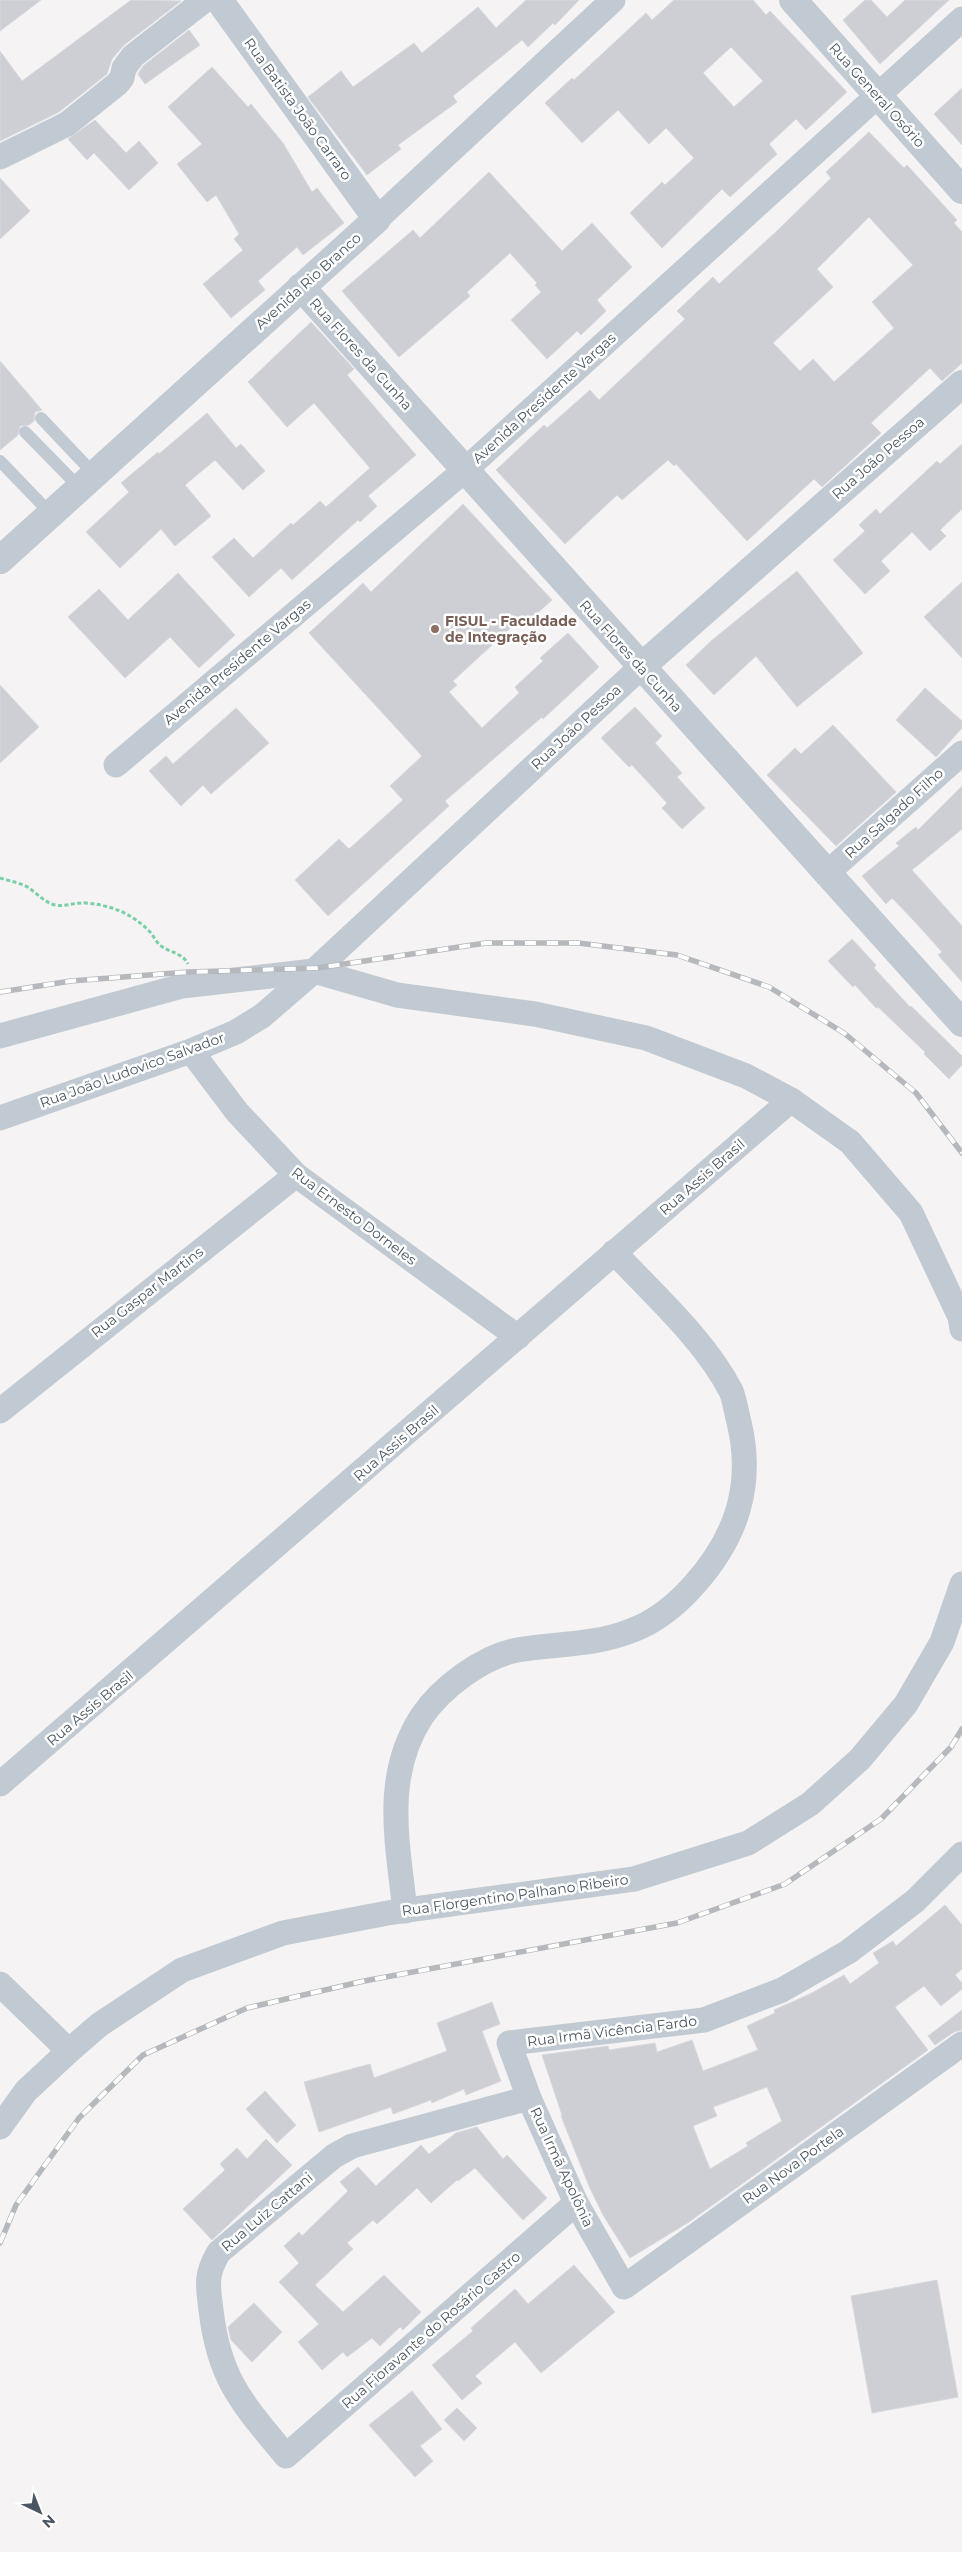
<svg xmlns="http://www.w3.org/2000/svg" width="962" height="2552" viewBox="0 0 962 2552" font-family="Montserrat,sans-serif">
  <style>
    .building { fill: #cdcfd5; stroke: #d7d9de; fill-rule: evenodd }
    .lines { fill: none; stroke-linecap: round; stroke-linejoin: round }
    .path { stroke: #7ad0a6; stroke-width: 3; stroke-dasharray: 4 2.5; stroke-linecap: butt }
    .service { stroke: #c1cad2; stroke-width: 12 }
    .minor { stroke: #c1cad2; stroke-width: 25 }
    .tertiary { stroke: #c1cad2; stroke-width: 28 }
    .rail-casing { stroke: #b5b8bd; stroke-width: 5.5 }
    .rail { stroke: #fff; stroke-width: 4; stroke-dasharray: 11; stroke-linecap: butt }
    .education-dot { fill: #8d6e63; stroke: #fff; stroke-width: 2 }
    .labels { text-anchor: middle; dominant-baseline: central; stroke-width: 5; stroke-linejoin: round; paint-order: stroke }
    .street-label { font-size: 14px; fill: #4a5661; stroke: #fff }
    .education-label { font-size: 14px; font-weight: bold; fill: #785e54; stroke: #fff; text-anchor: start }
  </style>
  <rect width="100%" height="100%" fill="#f5f3f3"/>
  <g class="building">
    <polygon points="0,0 41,0 0,31"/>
    <polygon points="131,0 181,1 124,45 112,59 107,74 59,112 0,141 0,51 22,81"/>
    <polygon points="526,0 579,0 555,25 553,23 528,47 522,40 453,96 457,102 398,145 401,149 367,175 308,97 341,71 353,87 414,43 422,53 478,7 496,28"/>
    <path d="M674,0H753L766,15L770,11L847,92L806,130L796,119L769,144L777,154L730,197L722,189L662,248L630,213L662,182L665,185L694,158L666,128L649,144L618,110L582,143L545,103L572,78L574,80L646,13L652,20ZM731,47L763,81L734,107L703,73Z"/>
    <polygon points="865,0 871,0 887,17 905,0 949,0 880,64 843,20"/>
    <polygon points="189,30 200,45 145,84 138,74 143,66"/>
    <polygon points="212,67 248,107 251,104 283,143 312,192 317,188 344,223 303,255 297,247 258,281 265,290 231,318 203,284 243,250 234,239 239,234 216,195 207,202 177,164 202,144 168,107"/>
    <polygon points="962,88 962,145 934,114"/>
    <polygon points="95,120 126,153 139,141 158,163 129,190 94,153 87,160 68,139"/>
    <path d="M869,132L904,168L907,165L957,220L954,223L962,232V363L942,381L930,368L871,423L881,433L822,487L814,479L747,541L676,464L674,466L668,460L622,500L617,495L565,544L496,470L544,425L547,428L590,390L599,400L685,319L677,311L713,277L719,284L779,229L831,178L826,172ZM869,217L913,265L872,302L894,328L834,382L813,359L800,371L773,343L833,287L817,269Z"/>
    <polygon points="489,172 562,251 592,223 632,267 597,300 606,311 581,335 577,331 547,359 511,320 541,292 535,285 537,283 510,253 467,292 470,296 399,357 342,291 413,230 420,238"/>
    <polygon points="0,178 30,211 0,239"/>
    <polygon points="311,322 354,369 347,375 416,455 368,496 377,506 360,522 358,520 292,580 281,568 249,597 212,557 234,538 253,558 291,523 293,525 320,501 326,507 370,468 314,403 287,427 248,382"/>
    <polygon points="0,361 42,410 35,412 34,421 29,425 20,426 18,435 0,450"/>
    <polygon points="207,413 236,448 241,444 265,471 243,490 215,460 185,485 211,516 175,546 161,529 120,568 86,532 129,492 121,483 158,452 159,454"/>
    <polygon points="962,444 962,509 940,530 946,536 930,551 912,532 881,561 890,571 865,594 833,560 865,531 859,525 876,509 880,514 937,461 940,464"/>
    <polygon points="463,504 552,600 523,626 518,621 453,681 457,685 449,692 482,728 519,693 515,687 543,661 540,658 568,633 599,667 543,719 542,717 445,801 449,806 328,916 295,880 339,839 349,849 403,800 390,786 422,756 309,633 363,583 371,592"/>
    <polygon points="797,571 863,653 797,707 756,656 714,695 686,665 711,641"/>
    <polygon points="178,573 235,635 199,668 170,637 125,678 68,617 99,589 128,620"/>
    <polygon points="962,582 962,658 924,617"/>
    <polygon points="0,685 39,727 0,763"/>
    <polygon points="925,688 962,721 962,728 936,757 896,720"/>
    <polygon points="635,707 662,736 655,743 682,773 677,777 705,808 682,829 662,808 667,803 632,765 629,767 601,738"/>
    <polygon points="236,708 269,743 211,794 203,785 181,806 149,771 166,756 173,764"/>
    <polygon points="833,725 896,792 836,846 767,775 795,748 801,754"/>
    <polygon points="962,786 962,829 912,870 962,926 962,982 938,955 942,952 916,923 892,898 886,904 862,876 899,846 896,843 916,827 918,830"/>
    <polygon points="852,939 876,965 874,968 910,1007 911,1006 962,1056 962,1065 949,1079 924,1054 925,1052 878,1007 876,1008 855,985 853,987 828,961"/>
    <path d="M945,1905L962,1925V1969L955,1975L962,1983V1989L941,2006L924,1986L895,2007L928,2050L689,2222L630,2258L603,2215L589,2186L561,2116L562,2115L542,2055L608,2046L609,2050L655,2043L657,2052L692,2040L703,2071L758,2050L747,2026L775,2013L774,2010L810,1994L844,1975L850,1984L879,1963L873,1953L893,1941L896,1946ZM767,2087L782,2121L746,2143L748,2146L710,2169L693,2126L717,2116L713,2107Z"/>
    <polygon points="492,2002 500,2024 482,2031 501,2081 466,2095 464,2089 432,2103 431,2100 393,2114 391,2107 319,2132 304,2082 370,2064 374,2078 447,2051 437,2023"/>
    <polygon points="962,2010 962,2030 954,2032 935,2045 928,2036"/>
    <polygon points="265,2091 296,2125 277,2143 246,2109"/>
    <polygon points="477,2127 503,2159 507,2155 547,2198 523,2220 475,2168 458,2181 457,2180 431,2203 417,2188 377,2224 373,2220 347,2243 353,2249 315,2285 343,2312 384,2275 421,2312 403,2330 400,2327 380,2346 372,2338 347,2357 343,2352 322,2370 298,2342 319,2324 279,2282 299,2263 284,2246 299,2232 302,2236 348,2191 340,2182 358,2167 376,2186 421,2145 429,2154 456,2133"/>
    <polygon points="266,2139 292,2165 212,2240 183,2209 225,2170 220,2164 237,2148 247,2159"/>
    <polygon points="574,2265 615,2312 541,2373 515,2342 475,2376 482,2383 462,2400 432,2365 473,2331 471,2328 515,2289 528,2304"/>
    <polygon points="937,2280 958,2397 872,2413 851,2296"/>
    <polygon points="254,2303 282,2332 252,2362 231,2340 228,2327"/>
    <polygon points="412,2391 442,2429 420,2446 433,2461 415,2477 369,2425"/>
    <polygon points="457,2408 477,2428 464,2441 444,2420"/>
  </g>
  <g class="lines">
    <path class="path" d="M0,878C9,881 22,883 29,888C38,894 44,902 55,905C66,907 75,902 86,903C110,905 131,913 148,930C153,934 155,941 160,945C169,953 182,952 188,964"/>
    <g class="service">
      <polyline points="41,418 95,475"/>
      <polyline points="25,432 80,488"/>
      <polyline points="0,461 51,514"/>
    </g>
    <g class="minor">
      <polyline points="0,157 67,124 117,84 122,78 124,68 133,56 205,0"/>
      <polyline points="377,219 613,0"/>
      <polyline points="116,765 465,470 962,19"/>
      <polyline points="826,874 962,753"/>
      <polyline points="0,1036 182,986 314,971 397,995 535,1014 646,1038 746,1076 791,1100 850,1142 911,1213 960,1317 962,1329"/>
      <polyline points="191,1051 237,1112 296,1175 518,1337"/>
      <polyline points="0,1118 191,1051 236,1032 262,1016 314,971 641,667"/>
      <polyline points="0,1411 296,1175"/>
      <polyline points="0,1784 791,1100"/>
      <polyline points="962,1854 915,1901 848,1952 782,1990 704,2020 509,2043 529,2098 576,2203 624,2287 962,2044"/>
      <path d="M405,1911C398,1844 382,1777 422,1716C442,1687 482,1657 517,1650C557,1643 594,1646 633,1630C657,1621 678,1603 694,1585C737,1537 754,1485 739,1422C736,1412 735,1400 731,1391C705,1340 653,1294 614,1252"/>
      <polyline points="0,1984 69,2051"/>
      <path d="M529,2098L352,2146L334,2156L219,2252C205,2275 208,2285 211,2310C219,2380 243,2404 286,2456L576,2203"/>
      <polyline points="0,2127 26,2091 69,2051 99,2025 182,1970 283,1933 393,1912 634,1879 748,1843 810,1804 860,1759 906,1704 942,1642 962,1584"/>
    </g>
    <g class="tertiary">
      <polyline points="793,0 962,190"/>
      <polyline points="301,287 962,1023"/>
      <polyline points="0,560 377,219 219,0"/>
      <polyline points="641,667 962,384"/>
    </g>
    <g class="rail-casing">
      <g id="rail">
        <polyline points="0,992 71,981 188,972 317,968 486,943 578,943 677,955 769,987 844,1033 916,1093 962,1153"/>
        <polyline points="0,2243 16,2205 79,2118 143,2055 247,2008 364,1981 677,1923 785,1884 881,1819 951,1747 962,1729"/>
      </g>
    </g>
    <use href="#rail" class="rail"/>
  </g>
  <circle class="education-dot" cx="435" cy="629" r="5"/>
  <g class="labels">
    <g class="street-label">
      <text transform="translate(877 95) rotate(48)">Rua General Osório</text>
      <text transform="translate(298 109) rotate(54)">Rua Batista João Carraro</text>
      <text transform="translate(308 281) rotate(-42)">Avenida Rio Branco</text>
      <text transform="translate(361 354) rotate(48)">Rua Flores da Cunha</text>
      <text transform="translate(544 398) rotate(-42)">Avenida Presidente Vargas</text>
      <text transform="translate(878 458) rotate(-41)">Rua João Pessoa</text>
      <text transform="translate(631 656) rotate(48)">Rua Flores da Cunha</text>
      <text transform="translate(237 662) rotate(-40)">Avenida Presidente Vargas</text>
      <text transform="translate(576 727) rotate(-43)">Rua João Pessoa</text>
      <text transform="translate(894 813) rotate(-42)">Rua Salgado Filho</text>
      <text transform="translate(132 1070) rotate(-20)">Rua João Ludovico Salvador</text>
      <text transform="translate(702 1177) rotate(-41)">Rua Assis Brasil</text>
      <text transform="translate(354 1216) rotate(37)">Rua Ernesto Dorneles</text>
      <text transform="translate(147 1292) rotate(-38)">Rua Gaspar Martins</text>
      <text transform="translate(396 1443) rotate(-41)">Rua Assis Brasil</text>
      <text transform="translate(90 1708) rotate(-40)">Rua Assis Brasil</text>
      <text transform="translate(515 1895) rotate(-8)">Rua Florgentino Palhano Ribeiro</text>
      <text transform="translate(612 2031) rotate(-7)">Rua Irmã Vicência Fardo</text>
      <text transform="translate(793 2165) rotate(-36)">Rua Nova Portela</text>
      <text transform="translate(562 2167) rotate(65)">Rua Irmã Apolônia</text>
      <text transform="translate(267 2212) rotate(-40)">Rua Luiz Cattani</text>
      <text transform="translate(431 2330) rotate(-41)">Rua Fioravante do Rosário Castro</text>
    </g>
    <g class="education-label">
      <text x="445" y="621">FISUL - Faculdade<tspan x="445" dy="16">de Integração</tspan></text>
    </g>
  </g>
  <g transform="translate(40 2512) rotate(137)" stroke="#ffffff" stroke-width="4" paint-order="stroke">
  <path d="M0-4L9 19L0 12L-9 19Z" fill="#4a5661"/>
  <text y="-8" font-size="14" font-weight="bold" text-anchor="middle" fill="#4a5661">N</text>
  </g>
</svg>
